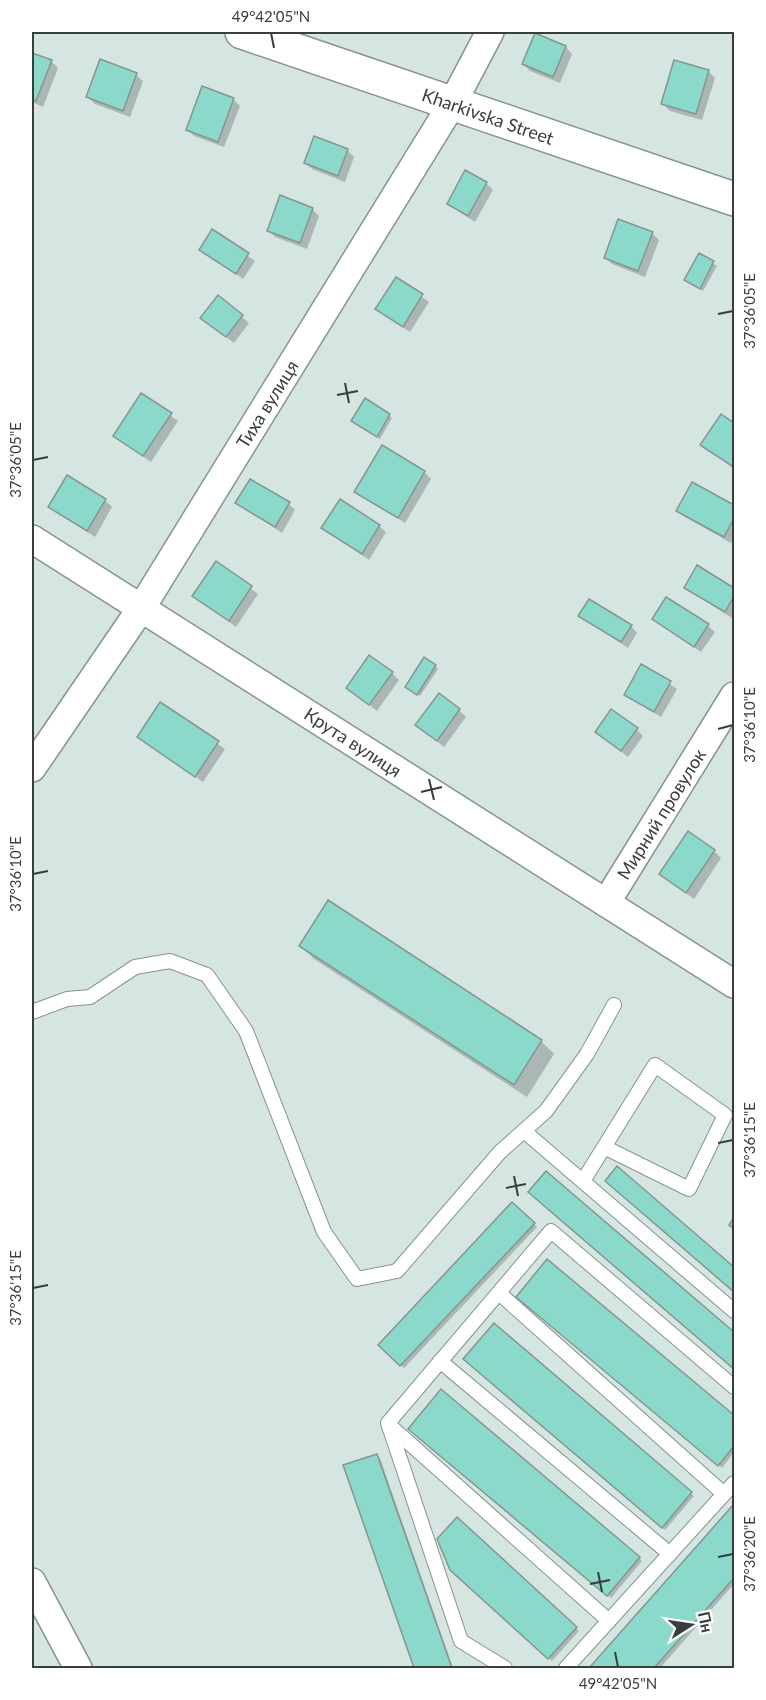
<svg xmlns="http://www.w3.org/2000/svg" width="766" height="1700" viewBox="0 0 766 1700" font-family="Lato,sans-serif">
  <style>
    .shadow { fill: #0003 }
    .building { fill: #8bd9ca; stroke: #869592; stroke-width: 1.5 }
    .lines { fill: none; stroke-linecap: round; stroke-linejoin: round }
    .lane-casing { stroke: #859491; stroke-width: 16 }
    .street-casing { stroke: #859491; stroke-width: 30 }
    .primary-casing { stroke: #859491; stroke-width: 36 }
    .lane { stroke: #fff; stroke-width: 14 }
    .street { stroke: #fff; stroke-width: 27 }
    .primary { stroke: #fff; stroke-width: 33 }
    .ticks { fill: none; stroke: #373e3c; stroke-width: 2 }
    .labels { text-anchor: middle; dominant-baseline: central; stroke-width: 4.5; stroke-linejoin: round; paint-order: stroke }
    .street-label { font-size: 18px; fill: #373e3c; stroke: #fff }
    .neatline { fill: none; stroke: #373e3c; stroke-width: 2 }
    .ticks-label { font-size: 15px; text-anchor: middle; fill: #373e3c }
  </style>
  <rect width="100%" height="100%" fill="#d5e5e2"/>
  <g class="shadow">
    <polygon points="566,47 572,54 560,83 530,71 523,64"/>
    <polygon points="32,54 51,61 58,68 43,107 32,102"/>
    <polygon points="101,61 136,75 143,81 130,117 95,104 88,97"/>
    <polygon points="708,71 715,78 702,120 670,111 663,104"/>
    <polygon points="233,99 240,106 224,147 194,136 187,129"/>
    <polygon points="347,150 354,157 345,182 312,169 305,163"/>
    <polygon points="486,183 493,190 475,222 448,204"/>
    <polygon points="312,209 319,216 307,249 275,237 269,231"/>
    <polygon points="213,231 255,261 243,279 201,249"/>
    <polygon points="652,233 659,240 645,277 612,264 605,257"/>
    <polygon points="700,255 717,266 703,291 689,283"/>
    <polygon points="397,279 429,302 410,332 377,309"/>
    <polygon points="218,297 249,323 234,343 209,324"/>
    <polygon points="141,395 178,421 151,462 115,436"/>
    <polygon points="389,415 392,418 380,439 353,421"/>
    <polygon points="721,416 734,425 734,469 702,444"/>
    <polygon points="424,472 431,479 405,523 356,492"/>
    <polygon points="692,484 734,507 734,536 731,543 685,517 678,510"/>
    <polygon points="105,500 112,507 95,537 50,507"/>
    <polygon points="237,503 289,504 295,510 282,533"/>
    <polygon points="379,526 386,532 369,560 323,528"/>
    <polygon points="216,563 258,594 236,627 194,596"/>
    <polygon points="698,567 734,590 734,614 732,618 685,588"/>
    <polygon points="580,616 631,626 637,633 628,648"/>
    <polygon points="653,619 708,626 715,632 701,652"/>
    <polygon points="435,666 438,669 420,696 410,689"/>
    <polygon points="642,666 677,689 661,717 626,695"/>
    <polygon points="392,673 399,680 377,711 348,688"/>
    <polygon points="161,704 225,749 203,782 139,737"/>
    <polygon points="459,710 466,717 444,747 417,725"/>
    <polygon points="637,730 643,736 628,757 597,732"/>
    <polygon points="714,851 721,858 694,899 661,874"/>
    <polygon points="301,946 541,1041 554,1054 527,1097 314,959"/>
    <polygon points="513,1204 537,1227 404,1368 380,1345"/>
    <polygon points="548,1261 734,1417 734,1452 722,1468 521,1299"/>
    <polygon points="494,1325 694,1496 665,1530 468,1362"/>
    <polygon points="413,1432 639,1558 642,1561 611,1598"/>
    <polygon points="376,1455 380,1458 453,1668 416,1668 345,1466"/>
    <polygon points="734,1507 734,1584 660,1668 591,1668"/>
    <polygon points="457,1520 579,1631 552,1661 452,1569"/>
  </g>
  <g class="building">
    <polygon points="535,33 566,46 553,77 522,64"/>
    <polygon points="32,53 52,60 36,101 32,99"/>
    <polygon points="100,59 137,73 123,111 86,97"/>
    <polygon points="674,60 709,70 696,114 661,104"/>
    <polygon points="202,86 234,98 218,142 186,130"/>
    <polygon points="314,136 348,149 338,176 304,163"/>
    <polygon points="465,170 487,182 468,216 447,204"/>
    <polygon points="280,195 313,208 300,243 267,231"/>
    <polygon points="618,219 653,232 638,271 604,258"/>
    <polygon points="212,229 249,253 236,274 199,250"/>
    <polygon points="699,253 714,261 700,289 684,280"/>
    <polygon points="396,277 423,294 403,327 375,309"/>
    <polygon points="218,295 243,315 226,337 200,318"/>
    <polygon points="141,393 172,413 143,456 113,436"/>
    <polygon points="365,398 390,414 377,437 351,421"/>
    <polygon points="721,414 734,423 734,462 732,466 700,445"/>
    <polygon points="382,445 425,471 398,518 354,492"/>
    <polygon points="67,475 106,499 87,531 48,507"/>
    <polygon points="250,479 290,502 275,527 235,503"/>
    <polygon points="692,482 734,505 734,518 724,537 676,511"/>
    <polygon points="340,499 380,525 362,554 321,528"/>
    <polygon points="216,561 252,586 229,621 192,596"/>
    <polygon points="697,565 734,588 734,596 725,612 684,588"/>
    <polygon points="666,597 709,624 694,647 652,619"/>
    <polygon points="589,599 632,625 621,642 578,616"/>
    <polygon points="369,655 393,672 369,705 346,688"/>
    <polygon points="424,657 436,665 417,695 405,687"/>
    <polygon points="641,664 671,681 654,712 624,695"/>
    <polygon points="439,693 460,709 437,741 415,725"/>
    <polygon points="160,702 219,741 195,777 137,737"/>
    <polygon points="611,709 638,728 621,751 595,732"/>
    <polygon points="688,831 715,850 686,893 659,874"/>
    <polygon points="328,900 542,1040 514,1085 299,946"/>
    <polygon points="617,1166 734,1267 734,1292 605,1181"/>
    <polygon points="546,1171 734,1332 734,1369 528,1192"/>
    <polygon points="512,1202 535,1223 400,1366 378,1345"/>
    <polygon points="734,1217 734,1229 729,1225"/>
    <polygon points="547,1259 734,1415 734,1446 718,1466 516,1297"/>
    <polygon points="494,1323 692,1492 662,1528 463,1359"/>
    <polygon points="441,1389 640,1557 607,1596 408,1429"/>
    <polygon points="377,1454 452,1668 414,1668 343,1465"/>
    <polygon points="734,1504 734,1578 654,1668 589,1668"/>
    <polygon points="457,1517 577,1627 548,1659 450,1570 437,1539"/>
  </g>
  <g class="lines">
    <g class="lane-casing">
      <g id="lane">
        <polyline points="32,1012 67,999 90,997 135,967 170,961 207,975 246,1031 324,1232 357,1279 397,1271 500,1152 546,1111 587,1054 614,1005"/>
        <polyline points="524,1131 734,1311"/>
        <polyline points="583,1181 655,1065 725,1115 689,1189 604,1147"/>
        <polyline points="499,1293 724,1494"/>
        <polyline points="440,1361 670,1554"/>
        <polyline points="389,1425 609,1621"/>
        <polyline points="505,1668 461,1641 388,1423 551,1231 734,1387"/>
        <polyline points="566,1668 734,1483"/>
      </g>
    </g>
    <g class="street-casing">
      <g id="street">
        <polyline points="32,539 734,984"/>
        <polyline points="32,768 142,607 452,104 490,32"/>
        <polyline points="606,903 734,696"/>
        <polyline points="32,1582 78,1668"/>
      </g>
    </g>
    <g class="primary-casing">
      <polyline id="primary" points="242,32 734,199"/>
    </g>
    <use href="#lane" class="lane"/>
    <use href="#street" class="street"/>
    <use href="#primary" class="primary"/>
  </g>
  <path class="ticks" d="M271,33L274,48M718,314L733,311M345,383L349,403M337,395L358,391M33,460L48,457M718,729L733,725M429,779L434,800M421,792L442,787M33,874L48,871M718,1143L733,1140M514,1176L518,1196M506,1188L526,1184M33,1288L48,1285M718,1557L733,1554M598,1572L602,1592M590,1584L610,1580M615,1652L618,1667"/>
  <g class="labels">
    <g class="street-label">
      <text transform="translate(488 116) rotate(19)">Kharkivska Street</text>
      <text transform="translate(267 404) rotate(-58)">Тиха вулиця</text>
      <text transform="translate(353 742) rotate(33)">Крута вулиця</text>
      <text transform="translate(661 814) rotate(-58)">Мирний провулок</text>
    </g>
  </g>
  <rect width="766" height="1700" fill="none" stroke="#ffffff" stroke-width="66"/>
  <g transform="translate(691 1625) rotate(78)" stroke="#ffffff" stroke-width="4.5" paint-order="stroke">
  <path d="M0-4.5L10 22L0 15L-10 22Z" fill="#373e3c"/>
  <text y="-9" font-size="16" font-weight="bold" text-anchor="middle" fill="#373e3c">Пн</text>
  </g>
  <rect x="33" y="33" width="700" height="1634" class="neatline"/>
  <g class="ticks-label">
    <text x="271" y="22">49°42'05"N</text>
    <text transform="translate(750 311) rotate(-90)" y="5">37°36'05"E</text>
    <text transform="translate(16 460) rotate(-90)" y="5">37°36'05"E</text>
    <text transform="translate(750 725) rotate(-90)" y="5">37°36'10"E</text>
    <text transform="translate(16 874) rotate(-90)" y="5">37°36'10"E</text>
    <text transform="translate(750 1140) rotate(-90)" y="5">37°36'15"E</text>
    <text transform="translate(16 1288) rotate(-90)" y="5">37°36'15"E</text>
    <text transform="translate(750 1554) rotate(-90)" y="5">37°36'20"E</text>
    <text x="618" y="1689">49°42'05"N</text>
  </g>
</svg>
